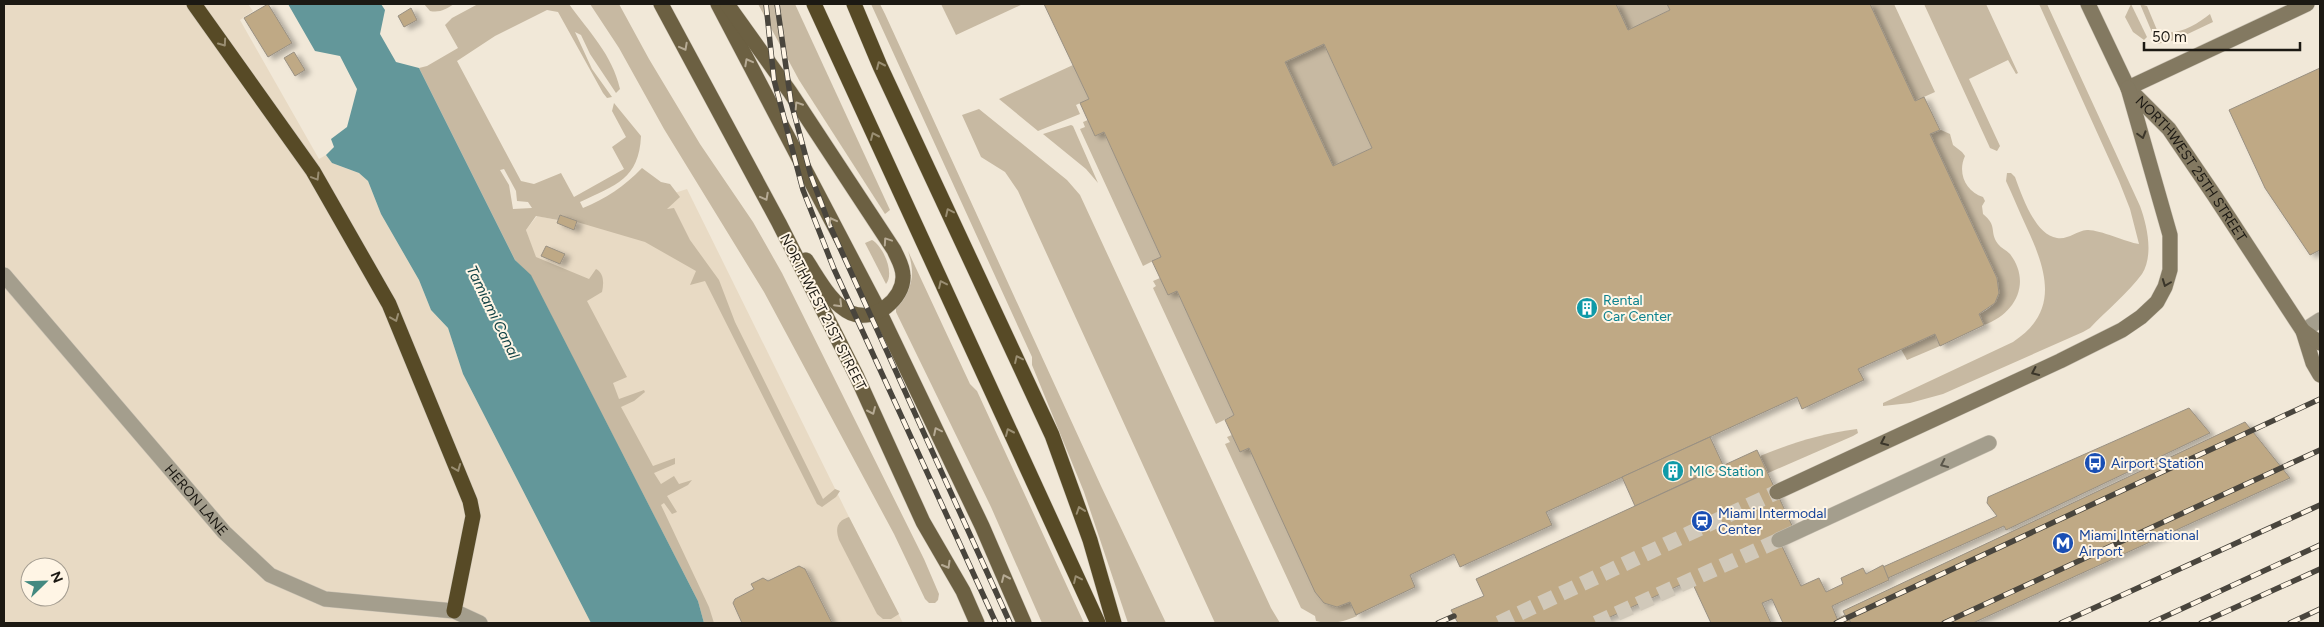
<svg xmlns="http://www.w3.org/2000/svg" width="2324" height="627" viewBox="0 0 2324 627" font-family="Figtree,sans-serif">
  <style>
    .built { fill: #e8dac4; fill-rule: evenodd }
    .green { fill: #c7b9a2; fill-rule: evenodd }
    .water { fill: #63979a }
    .building { fill: #bfa985; stroke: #999082; fill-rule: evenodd; filter: url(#shadow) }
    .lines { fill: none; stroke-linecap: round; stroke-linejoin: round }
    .street-tunnel { stroke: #d1c9ba; stroke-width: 15; stroke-dasharray: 15 8; stroke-linecap: butt }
    .secondary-tunnel { stroke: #d1c9ba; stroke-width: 15; stroke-dasharray: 15 8; stroke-linecap: butt }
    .street-casing { stroke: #cbc3b5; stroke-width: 16 }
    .secondary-casing { stroke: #cbc3b5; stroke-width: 16 }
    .primary-casing { stroke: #cbc3b5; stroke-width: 16 }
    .highway-casing { stroke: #cbc3b5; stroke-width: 16 }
    .street { stroke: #a49e8d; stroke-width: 15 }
    .secondary { stroke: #837961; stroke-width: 15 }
    .primary { stroke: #6c6042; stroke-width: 15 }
    .highway { stroke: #574a26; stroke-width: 15 }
    .rail-casing { stroke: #49453d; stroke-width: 5.5 }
    .rail { stroke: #fff5e5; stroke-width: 4; stroke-dasharray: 11; stroke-linecap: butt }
    .oneway { stroke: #9a8e72 }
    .oneway2 { stroke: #b6aa94 }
    .oneway3 { stroke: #3b362a }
    .oneway4 { stroke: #59554a }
    .labels { text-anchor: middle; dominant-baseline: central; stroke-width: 4; stroke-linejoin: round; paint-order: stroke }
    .street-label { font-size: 14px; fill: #1c1913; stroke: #fff5e5 }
    .culture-label { font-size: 14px; fill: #0d838f; stroke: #fff5e5; text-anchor: start }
    .transit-label { font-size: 14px; fill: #164399; stroke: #fff5e5; text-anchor: start }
    .water-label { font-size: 15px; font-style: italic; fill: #114245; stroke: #fff5e5 }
  </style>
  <defs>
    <filter id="shadow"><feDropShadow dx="5.5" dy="3" stdDeviation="2.5" flood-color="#0004"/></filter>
  </defs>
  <rect width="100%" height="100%" fill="#f1e8d8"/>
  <g class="built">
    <path d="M4,4H248L253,11L240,20L319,159L326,155L332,163L359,173L368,181L381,214L419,280L431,310L448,328L463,374L591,623H4ZM30,567H60V597H30Z"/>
    <polygon points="687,189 849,517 903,623 704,623 698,601 564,343 526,230 537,216 558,220 560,215 582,223"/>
  </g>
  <g class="green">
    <path d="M424,4H454C446,9 440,13 430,11Z"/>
    <path d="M478,4H569C589,32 612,54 620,89L616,93L590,54L581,35L575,32L592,69L612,97L607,98L603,93L558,12L547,10L495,36L457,61L521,181L534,184L561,173L574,197L624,169L612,147L626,137L612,111L614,103L641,136C639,179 616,185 580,202L583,208C605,199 625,186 642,168L661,182L670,184L680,197L667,209L674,208L690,240L719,280L735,322L823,499L835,489L840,491L836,497L822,507L817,504L705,281L690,285L696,271L645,242L577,222L561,215L558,220L536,216L526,230L536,257L589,279L596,269C604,273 604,283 602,292L587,301L627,377L613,383L619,399L644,390L645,392L634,401L621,407L653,466L675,458V464L654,473L661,484L674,476L679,484L692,480L688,485L667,496L677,512L672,514L664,503L661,505L709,607L714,623H704L698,601L531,276L515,260L419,68L427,66L458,48L445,25L452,18ZM504,169L516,191L517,201L528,202L532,208L513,209L509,185L500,170Z"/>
    <polygon points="590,4 619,4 649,59 700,144 753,222 782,273 924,559 939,594 938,600 935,603 929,603 925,599 894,534 764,292 664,129 619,48"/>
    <polygon points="758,4 795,4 890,210 885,214 799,80"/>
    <polygon points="871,4 880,4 885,14 1101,486 1166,623 1128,623 1084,492 1032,365 1032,357"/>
    <polygon points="941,4 1023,4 956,35"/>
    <polygon points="1616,4 1667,4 1670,10 1628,30"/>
    <polygon points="1870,4 1894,4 1935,92 1915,101"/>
    <polygon points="1924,4 1986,4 2018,73 2016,74 2008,60 1969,79 2000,146 1997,151 1990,148"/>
    <path d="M2039,4H2047L2140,206C2147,225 2154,255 2142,274C2129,292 2105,312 2090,328L2083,332L1943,394L1910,403L1883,406V403L2013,342C2061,311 2046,269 2026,226C2019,211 2013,196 2006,181L2007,173H2011L2015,177C2022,196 2035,235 2057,238C2068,240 2076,231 2087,230C2098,229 2126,242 2139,244L2130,209L2119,181Z"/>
    <polygon points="2131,4 2147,37 2144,40 2133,32 2125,17"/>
    <path d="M2140,4L2147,6L2157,30C2175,38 2196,25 2210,14L2213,22L2175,40L2157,44Z"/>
    <polygon points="1324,44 1372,148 1333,166 1285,62"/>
    <polygon points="1073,65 1089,99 1076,105 1080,114 1038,131 999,99"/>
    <polygon points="979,109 1067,180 1080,195 1271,608 1280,623 1215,623 1018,191 1005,172 981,157 962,115"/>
    <polygon points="1088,120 1095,136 1104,132 1161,257 1143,266 1080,129 1085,127 1083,122"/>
    <polygon points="1071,125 1073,126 1098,183 1086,169 1043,134"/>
    <path d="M1941,130L1950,134L1953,145L1962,152L1965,156C1957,173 1966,192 1983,197L1985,201L1982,206L1983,214C1998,226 1989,232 1998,244C2001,248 2006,250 2010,254C2032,283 2015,314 1984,325L1979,314C1998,305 2000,297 1997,278L1930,134Z"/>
    <path d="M872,240C883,246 895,273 886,284L865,243Z"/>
    <path d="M908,251L970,384L977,391L1084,623H1042L991,507L896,312V308C912,289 916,276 908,251Z"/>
    <polygon points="1160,278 1177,291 1234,415 1216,424 1153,288 1156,286 1153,281"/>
    <polygon points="1935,334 1940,346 1907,360 1901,349"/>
    <path d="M1857,429L1858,433L1853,436L1768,473L1760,456C1792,443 1823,433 1857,429Z"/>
    <path d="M1232,435L1240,452L1249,448L1324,603L1337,607L1350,602L1357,616C1343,622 1331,625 1316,621L1315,616L1301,608L1225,444L1230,442L1227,437Z"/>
    <path d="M849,517L899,614L891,619H883L877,614L839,540C835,528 837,521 849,517Z"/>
  </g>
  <polygon class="water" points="288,4 381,4 385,10 380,34 396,62 419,68 515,260 531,275 698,601 704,623 591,623 463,374 448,328 431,310 419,280 381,214 368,181 359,173 332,163 326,155 334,147 331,139 347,127 357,89 340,56 315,51"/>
  <g class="building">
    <polygon points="268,4 292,43 268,57 244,18"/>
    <path d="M1044,4H1616L1628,30L1670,10L1667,4H1870L1915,101L1924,97L1940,130L1930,134L1997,278L1999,293L1995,303L1979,314L1984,325L1940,346L1935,334L1858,369L1864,380L1802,409L1797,397L1546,512L1552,525L1460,567L1454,554L1410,575L1415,587L1356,615L1350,602L1337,607L1324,603L1315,592L1249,448L1240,452L1225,420L1234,415L1177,291L1168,295L1152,261L1161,257L1104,132L1095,136L1080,103L1089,99ZM1324,44L1372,148L1333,166L1285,62Z"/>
    <polygon points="411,8 417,20 404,27 398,16"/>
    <polygon points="294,52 305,70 295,76 284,58"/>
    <polygon points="2320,68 2320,250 2310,255 2265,188 2229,110"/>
    <polygon points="560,215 577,221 574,230 557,223"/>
    <polygon points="546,246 565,254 560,264 541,256"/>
    <polygon points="2189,408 2210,433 2006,530 2004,526 1888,578 1883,567 1997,516 1987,503 1988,497"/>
    <polygon points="2245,422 2290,478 1973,623 1851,623 1845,615 1843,611"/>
    <polygon points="1710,437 1723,465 1635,506 1622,477"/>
    <polygon points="1757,450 1795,532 1779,540 1801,586 1819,578 1826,592 1843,584 1841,578 1863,568 1866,574 1883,565 1889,580 1832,606 1839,623 1783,623 1772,599 1762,603 1771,623 1711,623 1691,580 1597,623 1458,623 1451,610 1484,596 1476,579"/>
    <polygon points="799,566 805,569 832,623 742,623 733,603 735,599 754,589 751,584 763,578 768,581"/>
    <polygon points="1845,615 1850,621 1851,623 1839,623 1837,619"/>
  </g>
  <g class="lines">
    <polyline class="street-tunnel" points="1596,623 1779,540"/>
    <polyline class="secondary-tunnel" points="1499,623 1777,492"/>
    <g class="street-casing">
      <g id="street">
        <path id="s1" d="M4,275L224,532L270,575L325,599L454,611L480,623"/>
        <polyline points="2303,331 2320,320"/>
        <polyline points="1779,540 1989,443"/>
      </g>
    </g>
    <g class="secondary-casing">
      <g id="secondary">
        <path id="s2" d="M2088,4L2128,88L2169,129L2214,195L2303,331L2313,363L2320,375"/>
        <polyline points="2128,88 2307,4"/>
        <polyline points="2303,331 2320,343"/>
        <polyline points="1777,492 2060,361 2122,330 2141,317 2157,302 2165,287 2170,270 2170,235 2128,88"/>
      </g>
    </g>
    <g class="primary-casing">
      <g id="primary">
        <polyline points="661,4 779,223 857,377 923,522 963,591 977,623"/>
        <polyline points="718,4 879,311 982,526 1024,623"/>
        <path d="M727,4L790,92L894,250C898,259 903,266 903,276C904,299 874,323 851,313C831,304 818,278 806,260"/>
      </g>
    </g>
    <g class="highway-casing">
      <g id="highway">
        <polyline points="194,4 313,171 389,304 470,501 473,516 454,611"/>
        <polyline points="814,4 1098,623"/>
        <polyline points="854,4 880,66 1052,435 1090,540 1114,623"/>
      </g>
    </g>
    <use href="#street" class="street"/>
    <use href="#secondary" class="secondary"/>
    <use href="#primary" class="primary"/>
    <use href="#highway" class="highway"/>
    <g class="rail-casing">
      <g id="rail">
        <polyline points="766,4 774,80 803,190 834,269 996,623"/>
        <polyline points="777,4 791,102 811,176 830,226 1010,623"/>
        <polyline points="1438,623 1454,616"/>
        <polyline points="1836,623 2320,399"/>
        <polyline points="1944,623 2320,450"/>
        <polyline points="2061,623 2320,505"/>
        <polyline points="2151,623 2320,545"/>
        <polyline points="2201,623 2320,569"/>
        <polyline points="2290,623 2320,609"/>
      </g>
    </g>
    <use href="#rail" class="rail"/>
  </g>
  <defs><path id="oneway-chevron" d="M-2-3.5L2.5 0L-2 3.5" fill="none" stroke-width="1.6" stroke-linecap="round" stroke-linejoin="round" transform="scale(1.25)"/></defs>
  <g class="oneway">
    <use href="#oneway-chevron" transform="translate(223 43) rotate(55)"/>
    <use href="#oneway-chevron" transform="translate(880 65) rotate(-114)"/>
    <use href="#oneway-chevron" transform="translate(874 136) rotate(-114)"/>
    <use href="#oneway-chevron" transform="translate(316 177) rotate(59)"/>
    <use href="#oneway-chevron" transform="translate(949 212) rotate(-115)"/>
    <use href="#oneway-chevron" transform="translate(942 284) rotate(-115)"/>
    <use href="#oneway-chevron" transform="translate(395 318) rotate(68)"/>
    <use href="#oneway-chevron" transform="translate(1018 359) rotate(-115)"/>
    <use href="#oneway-chevron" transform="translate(1009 432) rotate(-114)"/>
    <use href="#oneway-chevron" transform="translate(457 468) rotate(68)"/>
    <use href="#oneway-chevron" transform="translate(1080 510) rotate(-109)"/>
    <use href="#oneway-chevron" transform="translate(1077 579) rotate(-115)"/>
  </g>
  <g class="oneway2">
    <use href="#oneway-chevron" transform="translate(684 47) rotate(62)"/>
    <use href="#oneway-chevron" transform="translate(748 62) rotate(-118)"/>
    <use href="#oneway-chevron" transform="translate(798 105) rotate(-123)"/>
    <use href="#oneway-chevron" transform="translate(765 197) rotate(62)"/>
    <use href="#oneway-chevron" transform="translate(832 221) rotate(-118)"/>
    <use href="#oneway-chevron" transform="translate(887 241) rotate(-124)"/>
    <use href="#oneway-chevron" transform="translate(839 304) rotate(45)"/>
    <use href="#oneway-chevron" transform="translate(872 411) rotate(66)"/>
    <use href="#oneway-chevron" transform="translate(937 431) rotate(-116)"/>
    <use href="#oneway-chevron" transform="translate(947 565) rotate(60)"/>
    <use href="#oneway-chevron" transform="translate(1005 578) rotate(-114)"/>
  </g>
  <g class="oneway3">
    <use href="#oneway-chevron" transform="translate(2142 135) rotate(74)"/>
    <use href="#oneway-chevron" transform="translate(2166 283) rotate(111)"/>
    <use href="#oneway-chevron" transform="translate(2035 372) rotate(155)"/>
    <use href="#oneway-chevron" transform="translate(1884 442) rotate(155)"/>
  </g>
  <use class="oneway4" href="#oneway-chevron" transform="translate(1944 464) rotate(155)"/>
  <defs>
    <g id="building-disc" transform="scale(1.125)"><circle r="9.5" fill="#0f9aa8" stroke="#fff5e5"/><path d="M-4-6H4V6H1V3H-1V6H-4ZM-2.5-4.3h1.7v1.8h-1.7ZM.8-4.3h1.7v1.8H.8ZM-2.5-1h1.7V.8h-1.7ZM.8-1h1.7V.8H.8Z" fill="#fff"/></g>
    <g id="bus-disc" transform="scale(1.125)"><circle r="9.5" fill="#1a4fb4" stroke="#fff5e5"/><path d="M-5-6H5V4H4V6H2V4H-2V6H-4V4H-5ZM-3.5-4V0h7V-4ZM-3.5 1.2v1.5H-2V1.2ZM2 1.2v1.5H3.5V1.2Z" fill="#fff"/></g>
    <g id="station-disc" transform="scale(1.125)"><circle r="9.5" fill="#1a4fb4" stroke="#fff5e5"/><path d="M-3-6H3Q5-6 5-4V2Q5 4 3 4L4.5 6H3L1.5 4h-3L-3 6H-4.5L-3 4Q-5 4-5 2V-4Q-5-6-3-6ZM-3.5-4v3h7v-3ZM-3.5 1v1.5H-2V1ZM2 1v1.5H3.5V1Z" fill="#fff"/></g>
    <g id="metro-disc" transform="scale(1.125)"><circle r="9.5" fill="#1a4fb4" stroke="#fff5e5"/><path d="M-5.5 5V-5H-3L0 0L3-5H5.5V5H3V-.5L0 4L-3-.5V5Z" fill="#fff"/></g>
  </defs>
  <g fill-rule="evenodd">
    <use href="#building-disc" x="1587" y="308"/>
    <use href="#bus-disc" x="2095" y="463"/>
    <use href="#building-disc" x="1673" y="471"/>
    <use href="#station-disc" x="1702" y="521"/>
    <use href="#metro-disc" x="2063" y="543"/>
  </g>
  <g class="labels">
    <g class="street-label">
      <text stroke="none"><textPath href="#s2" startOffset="196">NORTHWEST 25TH STREET</textPath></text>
      <text transform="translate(823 312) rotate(63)">NORTHWEST 21ST STREET</text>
      <text stroke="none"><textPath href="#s1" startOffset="296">HERON LANE</textPath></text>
    </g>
    <g class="culture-label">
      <text x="1603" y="300">Rental<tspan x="1603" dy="16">Car Center</tspan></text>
      <text x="1689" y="471">MIC Station</text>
    </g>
    <g class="transit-label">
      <text x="2111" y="463">Airport Station</text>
      <text x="1718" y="513">Miami Intermodal<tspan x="1718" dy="16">Center</tspan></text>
      <text x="2079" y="535">Miami International<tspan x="2079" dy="16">Airport</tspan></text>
    </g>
    <g class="water-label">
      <text transform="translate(493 312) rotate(64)">Tamiami Canal</text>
    </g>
  </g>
  <rect width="2324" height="627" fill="none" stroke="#1c1913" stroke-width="10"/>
  <g transform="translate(45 582) rotate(67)"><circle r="24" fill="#fff5e5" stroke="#a49d91"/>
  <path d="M0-4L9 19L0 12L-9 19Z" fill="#438980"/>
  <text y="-8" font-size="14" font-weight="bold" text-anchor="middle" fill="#1c1913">N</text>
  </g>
  <path d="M2144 42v8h156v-8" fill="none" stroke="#1c1913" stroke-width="2.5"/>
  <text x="2152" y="42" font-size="15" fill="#1c1913" stroke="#fff5e5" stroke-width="4" paint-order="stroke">50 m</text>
</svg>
